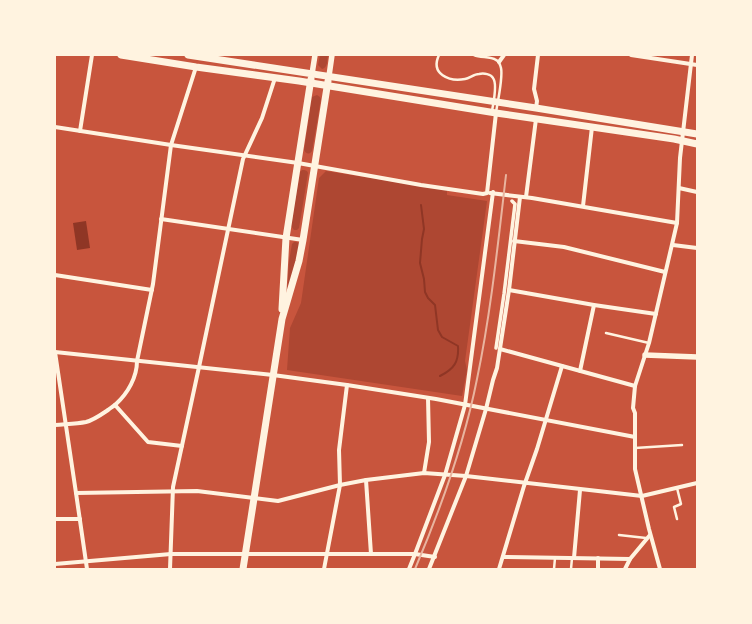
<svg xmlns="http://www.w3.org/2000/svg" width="752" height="624" viewBox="0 0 752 624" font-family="'Titillium Web',sans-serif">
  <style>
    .green { fill: #ae4732 }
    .water { fill: #8f3625 }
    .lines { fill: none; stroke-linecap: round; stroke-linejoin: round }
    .stream { stroke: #8f3625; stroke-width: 2 }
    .service { stroke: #fff3e0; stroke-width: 2.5 }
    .pedestrian { stroke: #fff3e0; stroke-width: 3.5 }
    .minor { stroke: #fff3e0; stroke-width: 4 }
    .tertiary { stroke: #fff3e0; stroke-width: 5.5 }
    .primary { stroke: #fff3e0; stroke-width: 7 }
    .rail { stroke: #e9b49f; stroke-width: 2 }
  </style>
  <rect width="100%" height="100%" fill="#c8553d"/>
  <g class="green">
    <path d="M320,55H328C327,60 328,68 322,69L318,65Z"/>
    <path d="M317,95L320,97L321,99L312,151C309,155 306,154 304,150L312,97Z"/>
    <path d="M302,170C305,170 307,170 308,173L299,228L297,230H294L291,226L300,172Z"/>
    <polygon points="326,171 447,190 447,195 487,201 465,361 467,370 462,396 287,370 290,328 301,303 319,178"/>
    <path d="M294,242C297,242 298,242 300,245L287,293L289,261L292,244Z"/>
  </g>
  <polygon class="water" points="86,221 90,248 77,250 73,223"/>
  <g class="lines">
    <path class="stream" d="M421,205L424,229L422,239L420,263L424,279L425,292L428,298L435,305L438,330L442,337L458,346C459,362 454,369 440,376"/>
    <g class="service">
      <path d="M439,55C430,74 449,82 465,79C470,78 474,74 479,74C484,73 491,74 493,78C498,84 493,104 492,111"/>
      <path d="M474,55C481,58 490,56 496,60C499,61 500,64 501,68C503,77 498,101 496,112"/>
      <polyline points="606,333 649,343"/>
      <polyline points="635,448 682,445"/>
      <polyline points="677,519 674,507 681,504 677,488"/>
      <polyline points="619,535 646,538"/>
      <polyline points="554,569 555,558"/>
      <polyline points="571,569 572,558"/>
    </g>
    <polyline class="pedestrian" points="496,348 504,294 515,204 512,201"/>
    <g class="minor">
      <polyline points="631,55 697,65"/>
      <polyline points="499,62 504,55"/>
      <polyline points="536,108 537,101 534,89 538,55"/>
      <polyline points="55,127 171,145 298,163 421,185 483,194 487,193 496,113"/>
      <polyline points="80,131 92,55"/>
      <polyline points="679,188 697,192"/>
      <polyline points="490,193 532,198 677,223"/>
      <polyline points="526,197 536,119"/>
      <polyline points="583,206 592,127"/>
      <polyline points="161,219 303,240"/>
      <polyline points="514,241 564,247 665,272"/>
      <polyline points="673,245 697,248"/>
      <polyline points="55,275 152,290"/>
      <polyline points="509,290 594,305 656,314"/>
      <polyline points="500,349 635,386"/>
      <polyline points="55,352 273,375 347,385 436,399 635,437"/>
      <polyline points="55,352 76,493 87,569"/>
      <polyline points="580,371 594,305"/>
      <polyline points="115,405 148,442 182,446"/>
      <path d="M55,425C65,424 76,424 86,422C94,420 102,414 108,410C110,408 113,407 116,404C128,393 137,377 137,361L153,284L171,145L196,67"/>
      <polyline points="424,473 429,442 428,398"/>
      <polyline points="366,480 371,554"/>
      <polyline points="76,493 197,491 278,501 340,485 366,480 424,473 466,476 642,496 697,483"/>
      <polyline points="55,519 80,519"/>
      <polyline points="503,557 630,559"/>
      <polyline points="574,558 580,490"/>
      <polyline points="55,564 171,554 415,554 435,557"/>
      <polyline points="170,569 173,487 199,367 243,159 262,118 275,78"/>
      <polyline points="324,569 340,485 339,450 347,385"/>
      <polyline points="409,569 415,554 445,475 465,405 493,192"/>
      <polyline points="429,569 466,476 486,409 493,380 497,368 509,290 520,197"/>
      <polyline points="499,569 524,486 537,449 562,366"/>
      <polyline points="598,569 598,558"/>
      <polyline points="625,569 630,559 650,535"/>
      <polyline points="660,569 649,529 635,469 635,413 633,408 635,386 649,343 677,223 680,158 692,55"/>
    </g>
    <g class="tertiary">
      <polyline points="312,74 315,55"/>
      <polyline points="329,76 332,55"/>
      <polyline points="645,355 697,357"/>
    </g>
    <g class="primary">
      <polyline points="121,55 196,67 299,81 496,113 674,139 697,144"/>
      <polyline points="188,55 536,108 697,134"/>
      <polyline points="282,309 286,238 311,79"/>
      <polyline points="243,569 282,319 299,261 303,240 328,81"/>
    </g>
    <path class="rail" d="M415,569C441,508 464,445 477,379C491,312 498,243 506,175"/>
  </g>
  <rect width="752" height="624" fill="none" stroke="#fff3e0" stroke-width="112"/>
</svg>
